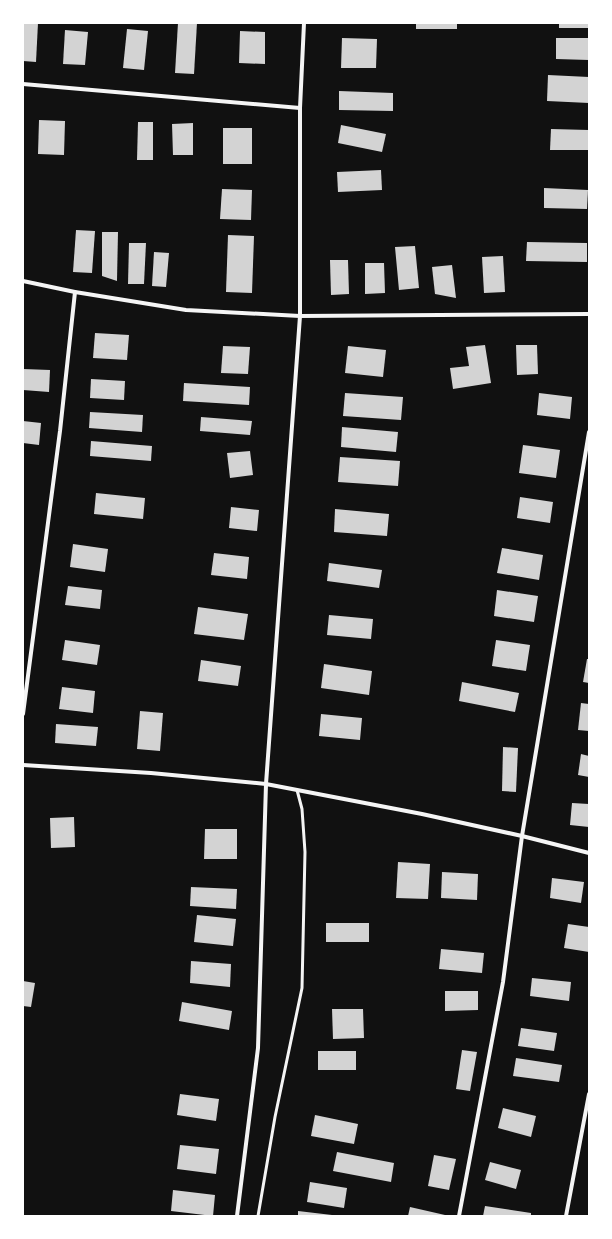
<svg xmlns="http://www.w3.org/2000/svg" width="612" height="1239" viewBox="0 0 612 1239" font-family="Commissioner,sans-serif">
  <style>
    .building { fill: #d3d3d3 }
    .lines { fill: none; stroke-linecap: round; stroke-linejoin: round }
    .service { stroke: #f5f5f5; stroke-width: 3 }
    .minor { stroke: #f5f5f5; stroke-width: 4 }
  </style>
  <rect width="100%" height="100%" fill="#111"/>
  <g class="building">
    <polygon points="23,23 38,23 36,62 23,61"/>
    <polygon points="178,23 197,23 194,74 175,73"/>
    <rect x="416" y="23" width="41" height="6"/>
    <rect x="559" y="23" width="30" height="5"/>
    <polygon points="127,29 148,31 144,70 123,68"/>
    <polygon points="65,30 88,32 85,65 63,64"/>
    <polygon points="240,31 265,32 265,64 239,63"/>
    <polygon points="342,38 377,39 376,68 341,68"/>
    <polygon points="556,38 589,38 589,60 556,59"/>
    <polygon points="548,75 589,77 589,103 547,101"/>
    <polygon points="339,91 393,93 393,111 339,110"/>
    <polygon points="39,120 65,121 64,155 38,154"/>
    <polygon points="138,122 153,122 153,160 137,160"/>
    <polygon points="193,123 193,155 173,155 172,124"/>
    <polygon points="341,125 386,134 382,152 338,143"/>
    <rect x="223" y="128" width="29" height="36"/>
    <polygon points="551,129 589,130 589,150 550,150"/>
    <polygon points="381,170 382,190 338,192 337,172"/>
    <polygon points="544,188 588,190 587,209 544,208"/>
    <polygon points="222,189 252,190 251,220 220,219"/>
    <polygon points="76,230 95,231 92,273 73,272"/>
    <polygon points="102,232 118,232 117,281 102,276"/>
    <polygon points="228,235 254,236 252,293 226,292"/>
    <polygon points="527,242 587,243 587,262 526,261"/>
    <polygon points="129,243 146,243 144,284 128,284"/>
    <polygon points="415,246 419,288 399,290 395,247"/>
    <polygon points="154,252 169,253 166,287 152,286"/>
    <polygon points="503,256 505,292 484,293 482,257"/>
    <polygon points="330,260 348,260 349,294 331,295"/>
    <polygon points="365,263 384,263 385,293 365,294"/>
    <polygon points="452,265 456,298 435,294 432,267"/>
    <polygon points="95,333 129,335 127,360 93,358"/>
    <polygon points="485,345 491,383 453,389 450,368 469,366 466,347"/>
    <polygon points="516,345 537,345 538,374 517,375"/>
    <polygon points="223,346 250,347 248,374 221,373"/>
    <polygon points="348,346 386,350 383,377 345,373"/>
    <polygon points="23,369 50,370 49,392 23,390"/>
    <polygon points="91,379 125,381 124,400 90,398"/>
    <polygon points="184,383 250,387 249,405 183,401"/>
    <polygon points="345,393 403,397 401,420 343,416"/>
    <polygon points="539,393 572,397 570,419 537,415"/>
    <polygon points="90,412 143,415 142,432 89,428"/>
    <polygon points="201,417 252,421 250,435 200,431"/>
    <polygon points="23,421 41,423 39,445 23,443"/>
    <polygon points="342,427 398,432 396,452 341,447"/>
    <polygon points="91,441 152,446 151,461 90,456"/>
    <polygon points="523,445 560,450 556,478 519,473"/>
    <polygon points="250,451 253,475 230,478 227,453"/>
    <polygon points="340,457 400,461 398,486 338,482"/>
    <polygon points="96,493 145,498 143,519 94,514"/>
    <polygon points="520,497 553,502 550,523 517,518"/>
    <polygon points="231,507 259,510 257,531 229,528"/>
    <polygon points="335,509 389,514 387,536 334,532"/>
    <polygon points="73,544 108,549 105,572 70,567"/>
    <polygon points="502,548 543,555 539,580 497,573"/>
    <polygon points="214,553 249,557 247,579 211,575"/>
    <polygon points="329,563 382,570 379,588 327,581"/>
    <polygon points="68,586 102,590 100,609 65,605"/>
    <polygon points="497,590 538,596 534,622 494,616"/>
    <polygon points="198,607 248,614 244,640 194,634"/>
    <polygon points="329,615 373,619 371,639 327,635"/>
    <polygon points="65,640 100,645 97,665 62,660"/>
    <polygon points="496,640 530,645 526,671 492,666"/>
    <polygon points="587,659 589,659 589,683 583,682"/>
    <polygon points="201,660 241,666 238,686 198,681"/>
    <polygon points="324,664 372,671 369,695 321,688"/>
    <polygon points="462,682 519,693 515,712 459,701"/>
    <polygon points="62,687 95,691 93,713 59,709"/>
    <polygon points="581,703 589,704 589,731 578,730"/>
    <polygon points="140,711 163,713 160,751 137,749"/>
    <polygon points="321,714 362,718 360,740 319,736"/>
    <polygon points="56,724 98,727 96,746 55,743"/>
    <polygon points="503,747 518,748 516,792 502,791"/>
    <polygon points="581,754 589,756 589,777 578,775"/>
    <polygon points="572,803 589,804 589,827 570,825"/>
    <polygon points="74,817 75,847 51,848 50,818"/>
    <polygon points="205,829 237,829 237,859 204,859"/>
    <polygon points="398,862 430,864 428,899 396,898"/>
    <polygon points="442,872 478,874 477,900 441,898"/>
    <polygon points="552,878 584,882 581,903 550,898"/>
    <polygon points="191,887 237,889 236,909 190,906"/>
    <polygon points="197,915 236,919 233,946 194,942"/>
    <rect x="326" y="923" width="43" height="19"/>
    <polygon points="568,924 589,927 589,952 564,948"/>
    <polygon points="441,949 484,953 482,973 439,969"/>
    <polygon points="191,961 231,964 230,987 190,983"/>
    <polygon points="532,978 571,982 569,1001 530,996"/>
    <polygon points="23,981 35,983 31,1007 23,1006"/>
    <polygon points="445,991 478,991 478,1010 445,1011"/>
    <polygon points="182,1002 232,1011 229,1030 179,1021"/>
    <polygon points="332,1009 363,1009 364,1038 333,1039"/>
    <polygon points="521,1028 557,1033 554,1051 518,1046"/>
    <polygon points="462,1050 477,1052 470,1091 456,1089"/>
    <rect x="318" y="1051" width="38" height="19"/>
    <polygon points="516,1058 562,1065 559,1082 513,1076"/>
    <polygon points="180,1094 219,1099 216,1121 177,1115"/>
    <polygon points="503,1108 536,1116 531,1137 498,1128"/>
    <polygon points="315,1115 358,1124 354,1144 311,1136"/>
    <polygon points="180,1145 219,1149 216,1174 177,1169"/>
    <polygon points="337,1152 394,1163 391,1182 333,1171"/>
    <polygon points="434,1155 456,1159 449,1190 428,1186"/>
    <polygon points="490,1162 521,1170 516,1189 485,1180"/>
    <polygon points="310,1182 347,1188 344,1208 307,1202"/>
    <polygon points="173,1190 215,1195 213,1216 171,1211"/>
    <polygon points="485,1206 531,1213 531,1216 483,1216"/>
    <polygon points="410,1207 445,1215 445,1216 408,1216"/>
    <polygon points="298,1211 332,1215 332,1216 298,1216"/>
  </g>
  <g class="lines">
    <polyline class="service" points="258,1216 275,1117 302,988 305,852 302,809 297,790"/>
    <g class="minor">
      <polyline points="23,84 300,108"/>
      <polyline points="23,281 75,292 186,310 300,316 589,314"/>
      <polyline points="23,714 60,431 75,292"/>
      <polyline points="23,765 151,773 266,784 422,814 522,836 589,853"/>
      <polyline points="237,1216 258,1048 266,784 300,316 300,108 304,23"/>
      <polyline points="459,1216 503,982 522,836 589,432"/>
      <polyline points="566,1216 589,1094"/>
    </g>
  </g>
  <rect width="612" height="1239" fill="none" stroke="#ffffff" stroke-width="48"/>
</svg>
